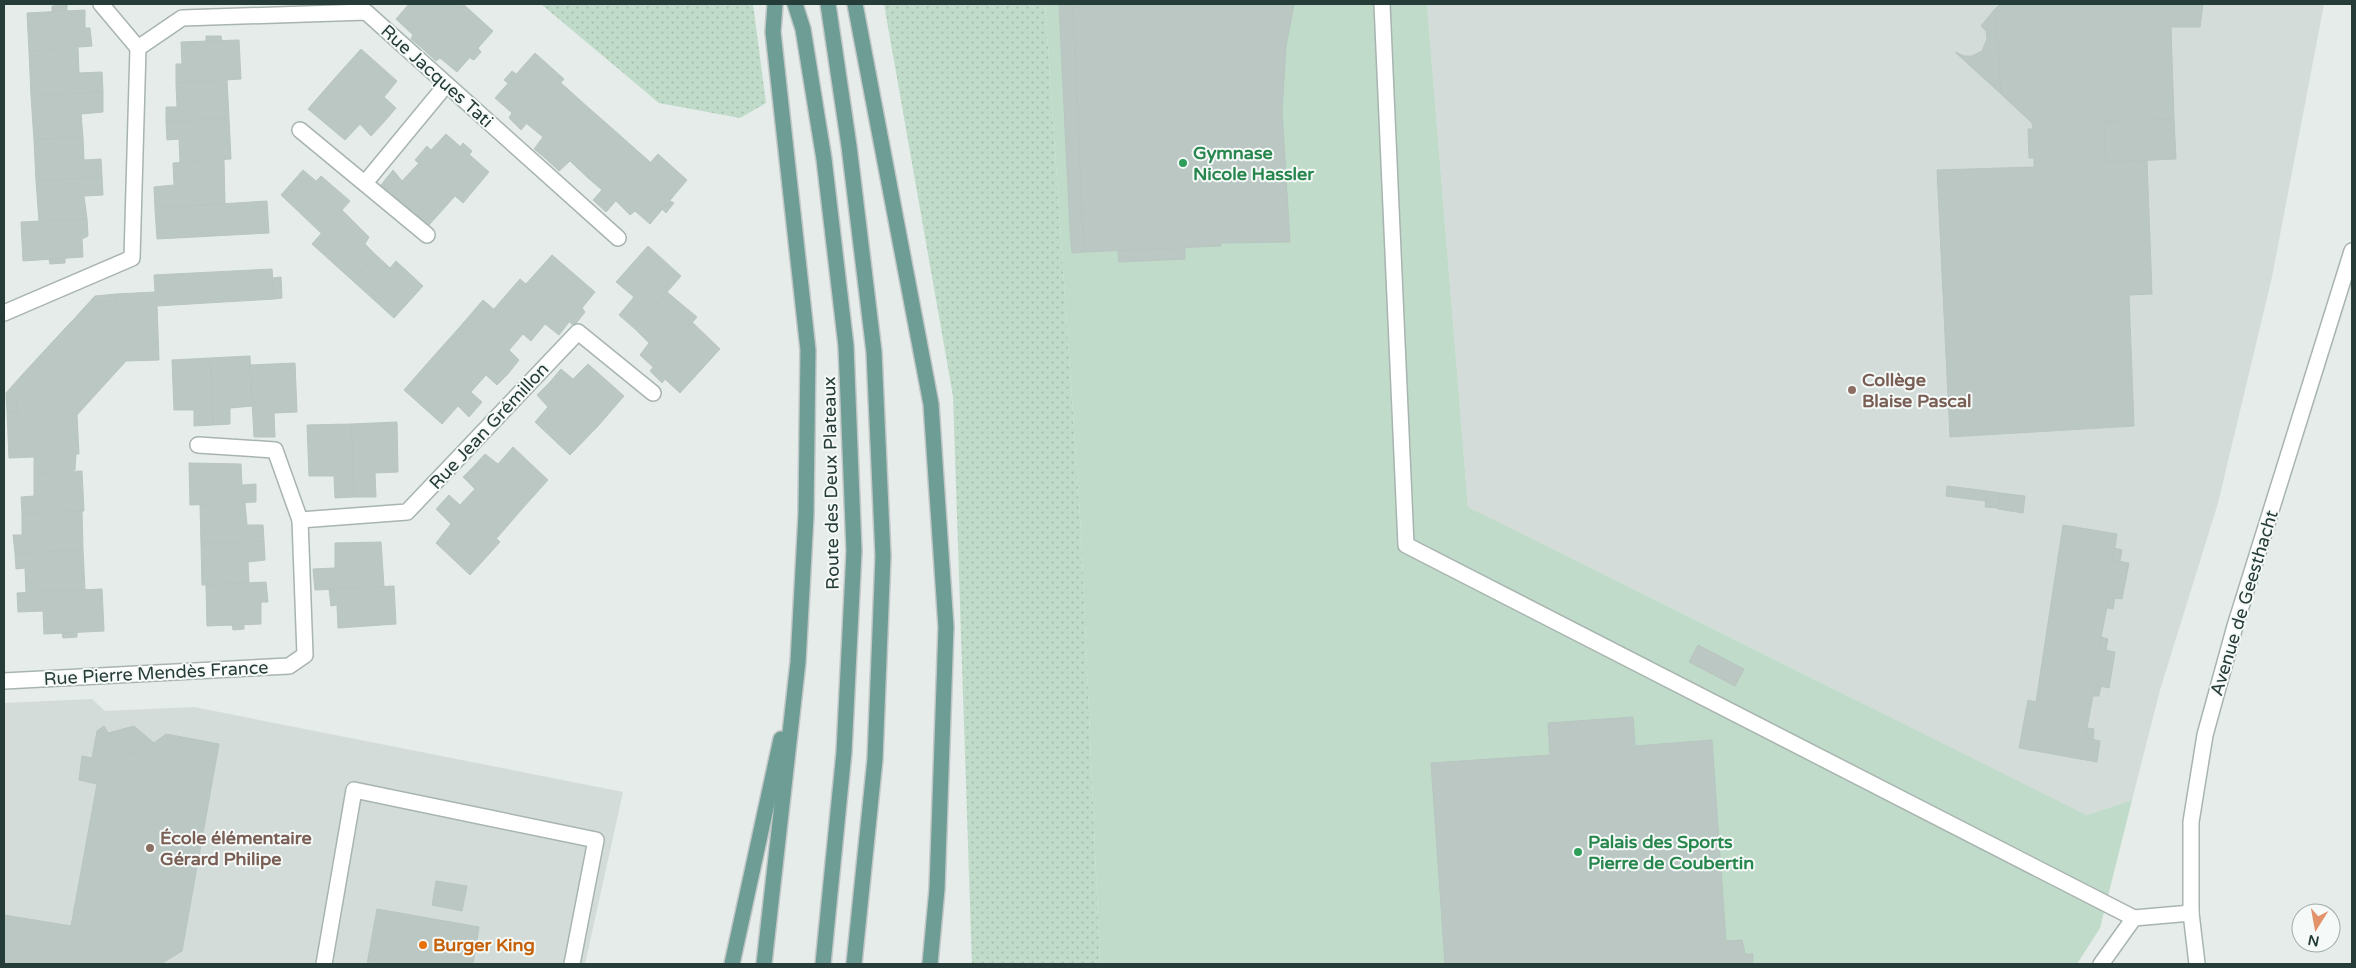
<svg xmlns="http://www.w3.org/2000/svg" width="2356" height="968" viewBox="0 0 2356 968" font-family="'Varela Round',sans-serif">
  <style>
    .built { fill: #d3dcd9 }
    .grass { fill: url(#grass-dots) }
    .pitch { fill: #c0dbc9 }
    .building { fill: #bac7c3; stroke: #b8c5c1 }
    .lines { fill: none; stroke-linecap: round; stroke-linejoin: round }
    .lane-casing { stroke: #a8b4b0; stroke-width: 18 }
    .street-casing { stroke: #a8b4b0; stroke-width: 18 }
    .primary-casing { stroke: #c2c8c7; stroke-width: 18 }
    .lane { stroke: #fff; stroke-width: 15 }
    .street { stroke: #fff; stroke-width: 15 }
    .primary { stroke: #6e9d95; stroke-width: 15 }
    .leisure-dot { fill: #2e9e5b; stroke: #f5f9f7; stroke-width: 2 }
    .education-dot { fill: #8d6e63; stroke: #f5f9f7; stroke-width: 2 }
    .food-dot { fill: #e8710a; stroke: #f5f9f7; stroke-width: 2 }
    .labels { text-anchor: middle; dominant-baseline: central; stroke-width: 4; stroke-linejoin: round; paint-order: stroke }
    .street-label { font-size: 18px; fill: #263c38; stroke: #f5f9f7 }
    .leisure-label { font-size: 18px; font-weight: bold; fill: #27864d; stroke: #f5f9f7; text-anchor: start }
    .education-label { font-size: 18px; font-weight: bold; fill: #785e54; stroke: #f5f9f7; text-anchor: start }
    .food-label { font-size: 18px; font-weight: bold; fill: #c56008; stroke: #f5f9f7; text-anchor: start }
  </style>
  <defs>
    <pattern id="grass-dots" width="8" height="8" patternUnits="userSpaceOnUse" patternTransform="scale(1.25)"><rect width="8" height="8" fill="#c0dbc9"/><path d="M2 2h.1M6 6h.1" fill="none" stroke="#a5bdad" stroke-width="1.8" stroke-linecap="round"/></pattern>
  </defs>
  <rect width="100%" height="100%" fill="#e5ece9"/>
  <g class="built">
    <polygon points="1427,4 2324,4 2272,277 2218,503 2160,690 2132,800 2087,815 1468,507"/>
    <polygon points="92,699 105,711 194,707 623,792 585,964 4,964 4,703"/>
  </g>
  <g class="grass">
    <polygon points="541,4 753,4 766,103 740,118 659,103"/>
    <polygon points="884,4 1045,4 1081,531 1100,964 972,964 953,396"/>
  </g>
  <polygon class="pitch" points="1045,4 1427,4 1468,507 2087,815 2132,800 2100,928 2077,964 1100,964 1081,531"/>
  <g class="building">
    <polygon points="409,4 463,4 423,49 411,39 413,35 396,19"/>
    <polygon points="463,4 493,31 457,72 440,58 436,61 423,49"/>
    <polygon points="1059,4 1073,4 1082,214 1070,230"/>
    <polygon points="1073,4 1294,4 1286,47 1282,111 1290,242 1220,243 1221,246 1084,252"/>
    <polygon points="2000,4 2203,4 2200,27 2171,27 2174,119 2104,121 2106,162 2147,160 2152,294 2129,295 2134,426 1950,437 1937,170 2034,167 2034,158 2029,158 2028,129 2033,129 2032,123 2001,94 1995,9"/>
    <polygon points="67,5 67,11 52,11 52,6"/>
    <polygon points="1995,9 2001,94 1955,52 1964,56 1972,56 1982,51 1987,39 1986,31 1981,26"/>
    <polygon points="85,10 85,28 90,28 92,46 29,51 27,13"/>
    <polygon points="206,36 221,36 222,41 206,41"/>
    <polygon points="239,40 241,79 176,83 176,64 182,64 181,42"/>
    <polygon points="78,48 79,73 102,72 103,92 31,96 29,51"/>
    <polygon points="478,48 481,52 474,60 470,58"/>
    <polygon points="361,49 397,81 384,97 396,108 384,122 335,78"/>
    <polygon points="535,53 564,79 521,130 509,118 512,113 495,98"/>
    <polygon points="512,71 516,74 508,83 504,80"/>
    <polygon points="335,78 384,122 371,136 360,124 345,140 308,109"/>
    <polygon points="227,80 229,118 166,122 166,107 177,107 176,83"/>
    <polygon points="561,83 590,109 545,158 534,149 543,137 526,123"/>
    <polygon points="103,92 103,112 81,114 83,137 34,140 31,96"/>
    <polygon points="590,109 623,138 588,178 570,161 559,171 545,158"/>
    <polygon points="229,118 231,159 180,162 179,139 167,140 166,122"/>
    <polygon points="2174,119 2176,159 2106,162 2104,121"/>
    <polygon points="446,134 489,172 463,203 415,160 427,146 431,150"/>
    <polygon points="83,137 84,160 101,159 102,177 36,181 34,140"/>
    <polygon points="623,138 650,162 606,212 593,200 602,190 588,178"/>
    <polygon points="463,143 472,151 469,155 460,147"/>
    <polygon points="658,154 687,180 650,224 635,211 630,215 616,201"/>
    <polygon points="224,160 225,204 155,208 154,187 174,185 173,163"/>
    <polygon points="419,163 455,196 429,225 381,185 393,170 402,181"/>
    <polygon points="303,170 316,181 321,176 350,201 321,233 281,195"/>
    <polygon points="102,177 103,195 84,196 87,219 39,221 36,181"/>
    <polygon points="267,201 269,233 157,239 155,208"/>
    <polygon points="670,201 674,203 666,213 662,209"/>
    <polygon points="342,210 369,237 365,244 376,255 353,281 312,244"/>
    <polygon points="1082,214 1084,252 1072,253 1070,230"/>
    <polygon points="87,219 88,236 82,239 83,257 23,261 21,222"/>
    <polygon points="648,246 681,276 635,329 619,315 634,297 616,282"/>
    <polygon points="1185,248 1185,259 1119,262 1118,251"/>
    <polygon points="376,255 390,268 396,261 423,286 394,318 353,281"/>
    <polygon points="552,255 595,292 582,308 585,312 574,326 526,284"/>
    <polygon points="65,258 65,263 50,264 49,259"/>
    <polygon points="272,269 274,299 157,306 159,360 126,361 77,415 79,454 76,454 75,470 34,473 34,457 9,458 7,411 17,412 16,397 28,382 21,376 70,323 78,333 83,328 75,318 83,309 88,314 98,302 116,301 116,294 155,292 154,275"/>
    <polygon points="281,277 282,298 274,299 273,278"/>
    <polygon points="520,279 569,322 559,335 545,324 531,341 494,309"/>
    <polygon points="667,292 697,317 653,367 640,355 649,343 635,329"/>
    <polygon points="116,294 116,301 98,302 88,314 83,309 95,296"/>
    <polygon points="483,300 523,334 509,350 519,360 508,374 458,329"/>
    <polygon points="75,318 83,328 78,333 70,323"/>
    <polygon points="692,322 720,349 680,393 665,379 662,383 650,371"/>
    <polygon points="458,329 508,374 497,385 486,375 470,393 432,358"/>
    <polygon points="250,356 252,406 230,408 230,424 213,425 210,358"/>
    <polygon points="210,358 213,425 194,426 194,410 174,410 172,360"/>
    <polygon points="432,358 482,402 469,417 458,406 442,424 404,390"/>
    <polygon points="295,363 297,412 274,413 275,437 254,437 250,365"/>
    <polygon points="588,364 624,396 598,426 550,382 561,369 573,379"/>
    <polygon points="21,376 28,382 16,397 17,412 7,411 6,393"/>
    <polygon points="550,382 598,426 570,455 535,422 548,407 537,395"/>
    <polygon points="397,422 398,472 375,473 376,497 354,497 351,424"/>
    <polygon points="351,424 354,497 335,498 334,476 309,476 307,425"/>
    <polygon points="513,447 548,480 522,509 474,466 485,454 498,464"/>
    <polygon points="189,463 241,464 242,485 256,484 256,502 190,505"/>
    <polygon points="474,466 522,509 496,539 459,506 475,489 463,477"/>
    <polygon points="82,471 84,511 22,513 21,497 34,496 34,473"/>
    <polygon points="1947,486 1987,491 1986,501 1946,496"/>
    <polygon points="1987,491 2000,493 1998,508 1985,507"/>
    <polygon points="2000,493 2025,496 2023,513 1998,509"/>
    <polygon points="449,495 500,542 470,575 436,543 451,524 436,509"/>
    <polygon points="245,503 247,525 263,525 264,541 201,544 200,505"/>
    <polygon points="82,511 83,550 15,553 13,535 22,535 22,513"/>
    <polygon points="2063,525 2117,534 2113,560 2129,563 2122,599 2109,597 2101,637 2099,649 2115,652 2109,688 2095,685 2087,728 2086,738 2100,741 2097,762 2019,748 2028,700 2036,702"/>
    <polygon points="264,541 265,560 248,562 249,583 202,585 201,544"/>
    <polygon points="381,542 384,587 315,590 313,569 335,568 335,543"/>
    <polygon points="2114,548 2122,550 2120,561 2113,560"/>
    <polygon points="83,550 85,590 26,592 25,568 16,569 15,553"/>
    <polygon points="266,582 268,602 261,602 261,624 207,626 206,585"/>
    <polygon points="394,586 396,624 338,628 337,605 331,606 329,589"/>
    <polygon points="102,589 104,631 44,634 43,611 18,612 17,593"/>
    <polygon points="2109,597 2115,598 2113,609 2107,608"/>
    <polygon points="244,624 244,629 233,630 232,625"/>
    <polygon points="77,632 77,637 63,638 62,633"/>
    <polygon points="2101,637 2108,639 2106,650 2099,649"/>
    <polygon points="1698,645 1744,669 1735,686 1689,662"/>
    <polygon points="2095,685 2101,686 2099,696 2093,696"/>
    <polygon points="1633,717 1635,746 1712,740 1726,941 1742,940 1745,954 1753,954 1753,964 1445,964 1431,763 1550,755 1548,723"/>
    <polygon points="104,726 119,751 139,754 166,734 219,744 182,951 161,964 4,964 4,915 71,926 97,784 79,780 82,756 92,758 97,731"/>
    <polygon points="134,726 154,743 139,754 119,751 108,733"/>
    <polygon points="2087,728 2094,729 2093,740 2086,738"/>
    <polygon points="436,881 467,886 462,911 432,905"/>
    <polygon points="377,909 479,927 473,964 367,964"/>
  </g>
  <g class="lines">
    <g class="lane-casing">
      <g id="lane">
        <polyline points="1382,4 1406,545 2134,918"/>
        <polyline points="324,964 354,790 596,840 572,964"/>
      </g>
    </g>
    <g class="street-casing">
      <g id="street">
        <polyline points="101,4 138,48"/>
        <polyline points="300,130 427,235"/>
        <polyline points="365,183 446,85"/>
        <polyline points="4,313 132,258 138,48 182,18 366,12 618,238"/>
        <polyline points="198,445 275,450 300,520"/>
        <polyline points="4,681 289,666 305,655 300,520 407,512 578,332 653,393"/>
        <polyline points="2101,964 2134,918 2191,913"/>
        <polyline points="2197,964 2191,913 2191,822 2205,735 2235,626 2352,251"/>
      </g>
    </g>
    <g class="primary-casing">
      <g id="primary">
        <polyline points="795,4 803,29 824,159 846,346 854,551 844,752 823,964"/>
        <polyline points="828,4 849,146 874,352 883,556 875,759 854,964"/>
        <polyline points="855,4 931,404 946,627 937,889 930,964"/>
        <polyline points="732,964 781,739"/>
        <polyline points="764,964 798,662 806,515 808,350 773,32 775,4"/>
      </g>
    </g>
    <use href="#lane" class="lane"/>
    <use href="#street" class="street"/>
    <use href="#primary" class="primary"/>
  </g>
  <g class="leisure-dot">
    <circle cx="1183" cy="163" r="5"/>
    <circle cx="1578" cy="852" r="5"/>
  </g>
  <g class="education-dot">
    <circle cx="1852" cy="390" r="5"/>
    <circle cx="150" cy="848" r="5"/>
  </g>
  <circle class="food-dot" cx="423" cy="945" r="5"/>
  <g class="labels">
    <g class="street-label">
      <text transform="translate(437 76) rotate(42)">Rue Jacques Tati</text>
      <text transform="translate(489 426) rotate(-47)">Rue Jean Grémillon</text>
      <text transform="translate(831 483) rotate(-91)">Route des Deux Plateaux</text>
      <text transform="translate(2244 603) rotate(-73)">Avenue de Geesthacht</text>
      <text transform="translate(156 673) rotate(-3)">Rue Pierre Mendès France</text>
    </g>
    <g class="leisure-label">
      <text x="1193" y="153">Gymnase<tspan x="1193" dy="21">Nicole Hassler</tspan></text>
      <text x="1588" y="842">Palais des Sports<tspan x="1588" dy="21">Pierre de Coubertin</tspan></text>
    </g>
    <g class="education-label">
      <text x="1862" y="380">Collège<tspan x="1862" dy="21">Blaise Pascal</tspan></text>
      <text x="160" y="838">École élémentaire<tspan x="160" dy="21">Gérard Philipe</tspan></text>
    </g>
    <g class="food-label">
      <text x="433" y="945">Burger King</text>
    </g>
  </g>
  <rect width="2356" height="968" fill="none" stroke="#263c38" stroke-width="10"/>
  <g transform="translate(2316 928) rotate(191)"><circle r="24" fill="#f5f9f7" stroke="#a2adab"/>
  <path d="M0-4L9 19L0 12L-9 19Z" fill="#e3936c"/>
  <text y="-8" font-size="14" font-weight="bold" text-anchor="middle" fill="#263c38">N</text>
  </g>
</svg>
